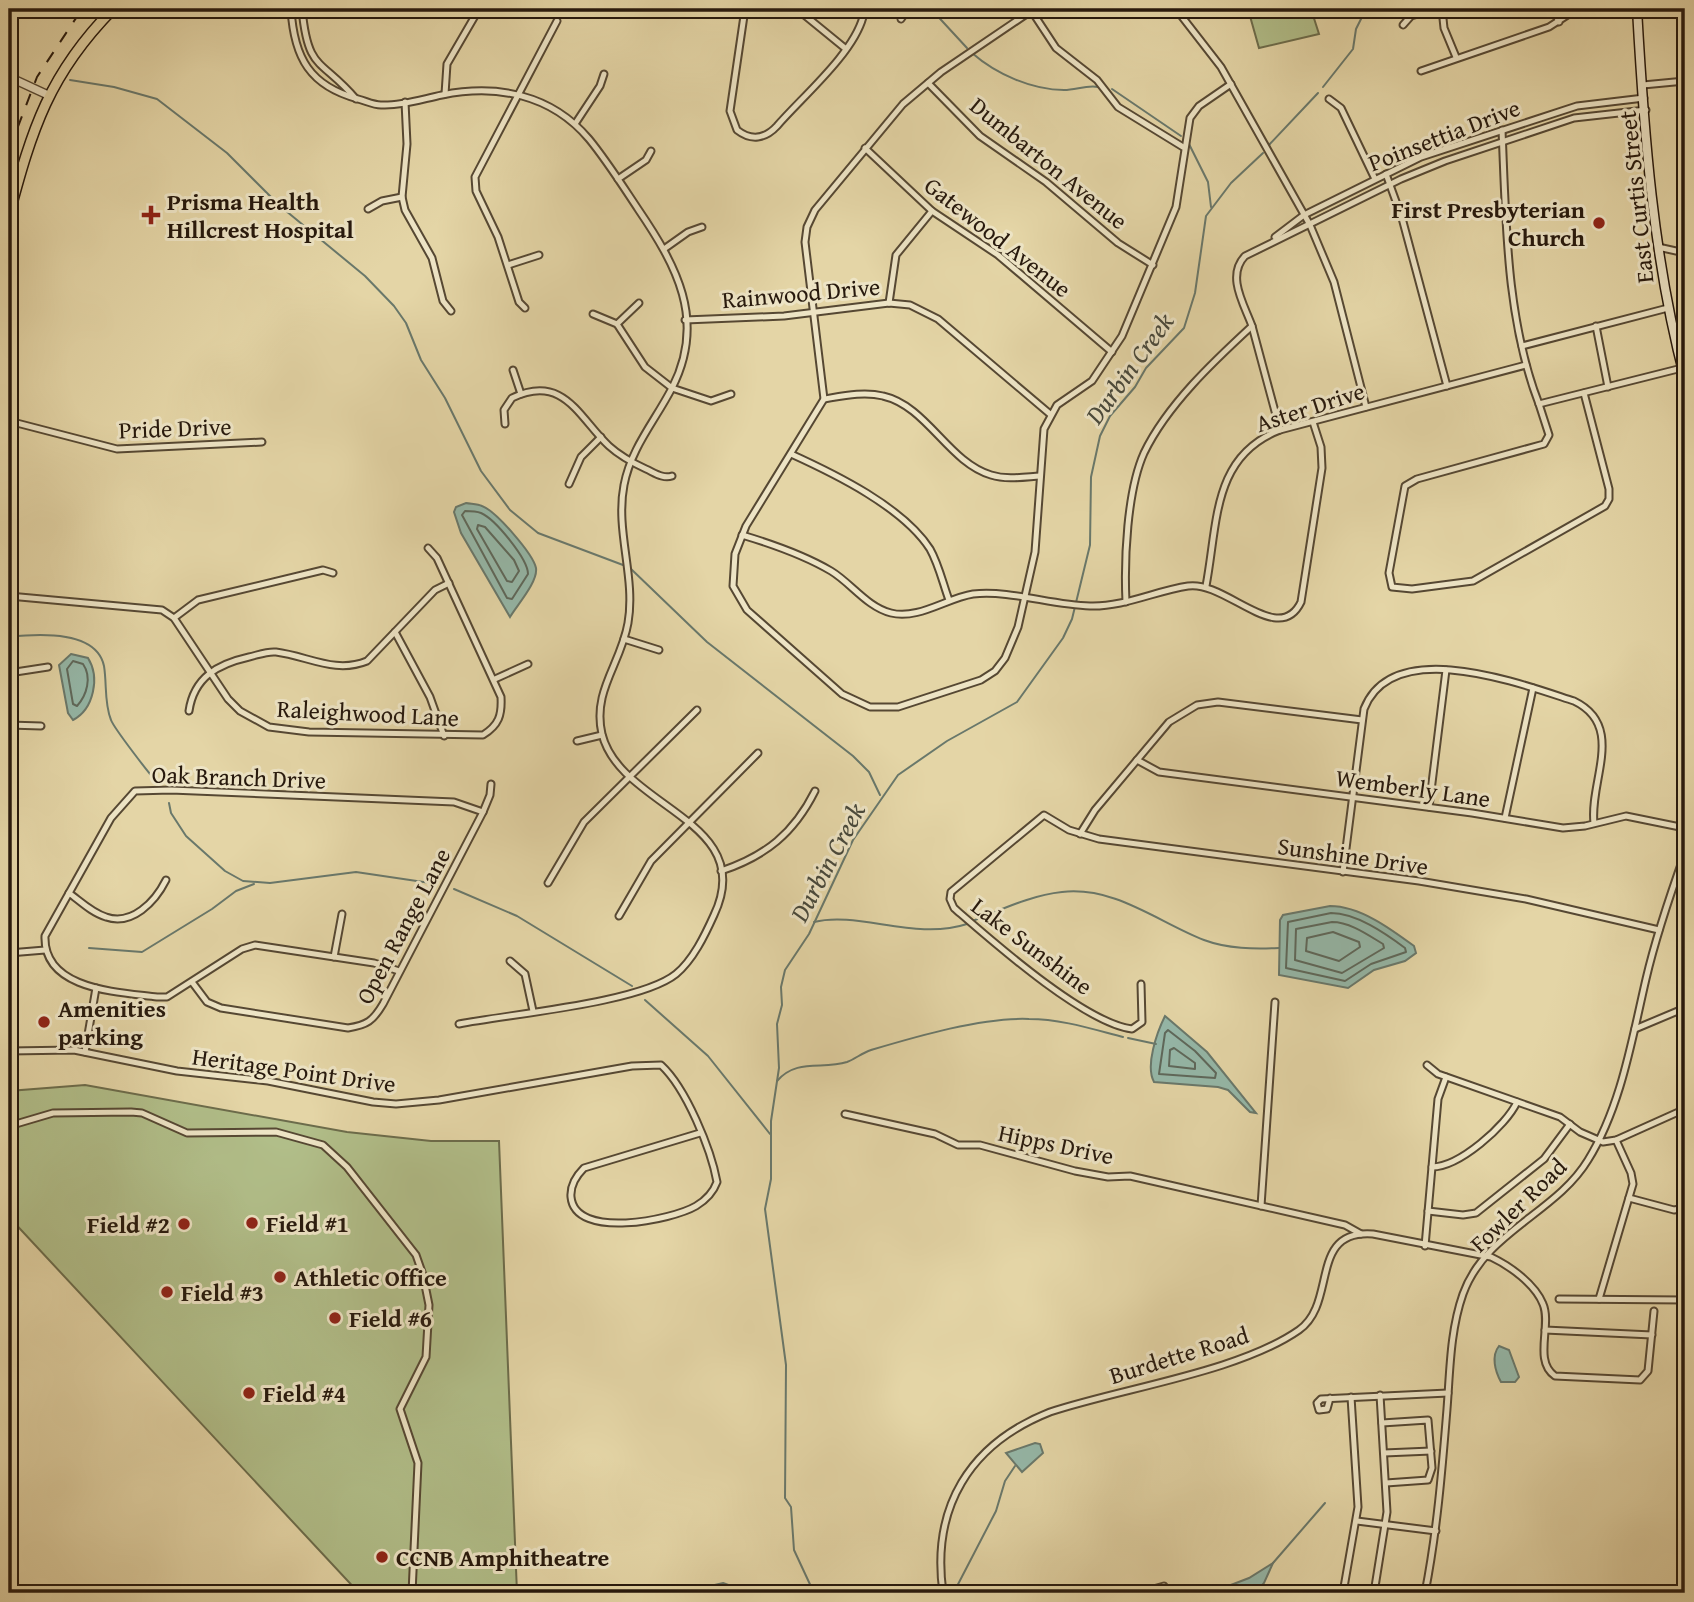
<svg xmlns="http://www.w3.org/2000/svg" width="1694" height="1602" viewBox="0 0 1694 1602" font-family="'Gentium Book Plus',serif">
  <style>
    .green { fill: #b1be89; stroke: #6c6c4b; stroke-width: 2 }
    .water { fill: #95b8a9; stroke: #69786b; stroke-width: 2 }
    .lines { fill: none; stroke-linecap: round; stroke-linejoin: round }
    .shore { stroke: #5e685b; stroke-width: 2 }
    .stream { stroke: #69786b; stroke-width: 2 }
    .minor-casing { stroke: #564833; stroke-width: 9 }
    .tertiary-casing { stroke: #564833; stroke-width: 10 }
    .secondary-casing { stroke: #27190d; stroke-width: 11 }
    .primary-casing { stroke: #27190d; stroke-width: 12 }
    .minor { stroke: #ede4c5; stroke-width: 5 }
    .tertiary { stroke: #ede4c5; stroke-width: 7 }
    .secondary { stroke: #ede4c5; stroke-width: 8 }
    .primary { stroke: #e4d5a6; stroke-width: 9 }
    .rail { stroke: #27190d; stroke-width: 2; stroke-dasharray: 12 12; stroke-linecap: butt }
    .poi-dot { fill: #8f2418; stroke: #ede4c5; stroke-width: 2.5 }
    .labels { text-anchor: middle; dominant-baseline: central; stroke-width: 6; stroke-linejoin: round; paint-order: stroke }
    .street-label { font-size: 24px; fill: #27190d; stroke: #ede4c5 }
    .poi-label { font-size: 24px; font-weight: bold; fill: #27190d; stroke: #ede4c5; text-anchor: start }
    .water-label { font-size: 26px; font-style: italic; fill: #48493c; stroke: #ede4c5 }
  </style>
  <rect width="100%" height="100%" fill="#e4d5a6"/>
  <filter id="stains"><feTurbulence type="fractalNoise" baseFrequency=".00286" numOctaves="4"/><feColorMatrix values="0 0 0 0 .2 0 0 0 0 .09 0 0 0 0 .02 0 0 0 .5 -.17"/></filter>
  <radialGradient id="worn" r=".72"><stop offset=".6" stop-color="#630" stop-opacity="0"/><stop offset="1" stop-color="#630" stop-opacity=".3"/></radialGradient>
  <g class="green">
    <polygon points="1248,9 1311,9 1319,34 1259,48"/>
    <polygon points="85,1085 347,1132 431,1141 499,1141 517,1593 359,1593 9,1217 9,1091"/>
  </g>
  <g class="water">
    <path d="M466,503C471,504 478,504 482,506C496,511 533,554 536,568C538,582 517,605 510,617L461,533L454,512L456,507Z"/>
    <path d="M71,654L88,658C100,677 94,709 73,720L68,713L59,665Z"/>
    <path d="M1330,906C1360,906 1391,929 1414,946L1416,953L1405,961L1374,970L1348,988L1279,975L1280,920L1283,915Z"/>
    <path d="M1165,1016L1207,1052L1256,1113L1250,1112L1228,1090L1218,1087L1154,1082C1145,1066 1157,1032 1165,1016Z"/>
    <path d="M1499,1346L1509,1350L1519,1377L1515,1382H1501C1495,1371 1491,1356 1499,1346Z"/>
    <polygon points="1035,1443 1040,1444 1043,1453 1022,1472 1006,1453"/>
    <polygon points="1273,1563 1264,1583 1255,1593 1210,1593 1249,1578"/>
    <polygon points="723,1583 750,1593 710,1593 714,1585"/>
  </g>
  <g class="lines">
    <g class="shore">
      <path d="M465,511C470,511 476,511 481,513C495,519 528,559 528,574L512,599L507,598L462,515Z"/>
      <polygon points="478,525 485,527 514,560 519,571 512,582 507,581 477,529"/>
      <path d="M73,661L83,664C92,677 87,695 77,706L73,704L67,669Z"/>
      <path d="M1331,913C1356,913 1385,933 1405,948L1406,952L1371,964L1345,981L1286,968L1288,922Z"/>
      <path d="M1332,922C1350,922 1368,935 1383,944L1384,948L1342,973L1295,960L1296,929Z"/>
      <polygon points="1333,932 1359,942 1360,947 1339,961 1306,951 1307,938"/>
      <polygon points="1168,1030 1195,1051 1216,1073 1215,1078 1159,1074 1165,1033"/>
      <polygon points="1174,1048 1195,1063 1195,1069 1169,1066 1170,1050"/>
    </g>
    <g class="stream">
      <polyline points="931,9 967,48"/>
      <path d="M972,53C996,74 1032,90 1064,90C1076,90 1086,85 1098,87"/>
      <polyline points="70,80 114,87 157,99 227,153 280,206 365,276 394,306 406,323 421,360 445,398 481,471 510,510 538,533 623,565"/>
      <polyline points="1323,87 1353,49 1356,29 1366,9"/>
      <polyline points="1112,89 1181,136"/>
      <polyline points="1188,142 1208,182 1211,207"/>
      <polyline points="1268,146 1318,93"/>
      <polyline points="630,568 707,642 853,756 869,772 880,795"/>
      <path d="M9,637C36,634 96,629 104,666C107,684 104,703 111,720C114,728 152,778 159,784"/>
      <polyline points="169,803 171,813 186,836 225,871 243,881 270,883 356,872 437,884"/>
      <polyline points="454,889 517,916 632,986"/>
      <path d="M975,920C1003,909 1032,895 1062,892C1115,886 1158,922 1204,940C1228,949 1254,949 1279,948"/>
      <path d="M814,922C859,911 915,941 967,924"/>
      <polyline points="89,948 142,952 212,909 236,891 254,884"/>
      <polyline points="9,976 10,975"/>
      <polyline points="645,1000 708,1056 770,1134"/>
      <polyline points="1128,1038 1156,1044"/>
      <path d="M777,1081C797,1058 822,1070 847,1062C855,1059 862,1053 871,1050C915,1037 982,1017 1029,1019C1061,1019 1092,1029 1123,1037"/>
      <polyline points="1273,1563 1325,1503"/>
      <polyline points="9,1580 29,1593"/>
      <polyline points="954,1592 996,1511 1005,1481 1015,1466"/>
      <polyline points="814,1593 794,1550 791,1507 785,1498 786,1365 765,1209 771,1179 771,1121 779,1068 777,1024 782,1005 781,987 785,970 809,934 853,840 898,775 947,741 1017,702 1063,638 1072,619 1090,545 1091,477 1100,436 1110,416 1135,387 1146,368 1184,328 1195,293 1206,216 1231,183 1263,153"/>
    </g>
    <g class="minor-casing">
      <g id="minor">
        <path d="M291,9C294,58 310,86 358,99C366,101 373,105 381,105C401,106 422,99 442,95C497,84 551,94 589,139C607,161 622,185 638,209C676,265 707,320 672,388C655,421 631,448 624,485C615,531 636,577 628,623C621,664 592,691 602,734C620,808 759,820 714,915C705,935 693,960 676,974C640,1003 510,1014 459,1024"/>
        <path d="M302,9C308,72 321,58 356,99"/>
        <path d="M745,9L730,111L737,130C751,141 765,139 777,126C802,97 853,54 863,17"/>
        <polyline points="797,9 846,49"/>
        <polyline points="1034,9 941,72 903,104 815,210 807,227 805,242 824,399 746,526 735,554 733,586 747,610 842,694 870,707 898,707 981,680 995,671 1005,658 1018,627 1035,552 1044,429 1057,405 1092,381 1122,336 1176,207 1190,118 1199,106 1231,84"/>
        <polyline points="1176,9 1221,67 1310,225 1334,282 1366,407"/>
        <polyline points="1442,9 1444,28 1456,57"/>
        <polyline points="1553,9 1559,22"/>
        <polyline points="1031,10 1056,48 1097,80 1118,107 1183,147"/>
        <polyline points="901,19 908,9"/>
        <polyline points="1403,25 1411,16 1436,9"/>
        <polyline points="1421,71 1549,27 1577,9"/>
        <polyline points="928,83 980,136 1046,182 1118,243 1153,265"/>
        <polyline points="1643,85 1685,81"/>
        <polyline points="445,94 447,64 479,9"/>
        <polyline points="1329,99 1341,108 1375,179"/>
        <polyline points="405,102 407,144 402,197 405,210 432,258 443,301 451,311"/>
        <polyline points="575,124 600,86 604,74"/>
        <path d="M1502,130C1506,221 1506,319 1539,404L1682,368"/>
        <polyline points="865,148 932,211 998,255 1112,352"/>
        <polyline points="1386,174 1402,218 1447,386"/>
        <polyline points="618,179 646,160 651,151"/>
        <polyline points="368,209 382,201 402,197"/>
        <polyline points="1275,237 1304,215 1421,157 1577,106 1644,98"/>
        <polyline points="1658,247 1685,253"/>
        <polyline points="664,249 688,232 702,227"/>
        <polyline points="508,265 539,255"/>
        <polyline points="889,303 896,255 932,211"/>
        <polyline points="525,308 519,302 498,237 476,191 475,177 557,21"/>
        <polyline points="593,314 617,324 645,367 672,388 711,401 731,394"/>
        <polyline points="685,320 784,316 889,303 910,305 938,319 1050,414"/>
        <polyline points="617,324 639,303"/>
        <polyline points="1252,326 1280,430"/>
        <polyline points="1596,326 1608,387"/>
        <polyline points="1522,346 1668,308"/>
        <polyline points="513,370 521,394"/>
        <path d="M824,399C842,396 864,391 883,396C927,406 948,462 991,475C1007,480 1024,477 1040,476"/>
        <polyline points="1539,404 1549,435 1544,444 1417,479 1405,486 1389,573 1392,587 1412,589 1473,581 1605,506 1609,499 1609,489 1584,393"/>
        <polyline points="9,421 117,449 262,442"/>
        <path d="M505,424L504,410L512,398C564,373 579,418 609,446C620,456 633,463 646,469C655,473 663,479 672,476"/>
        <path d="M791,454C835,474 903,507 930,549C939,565 943,584 949,600"/>
        <polyline points="569,484 581,457 601,437"/>
        <path d="M742,535C772,544 804,555 831,571C851,583 867,607 891,613C918,620 947,598 973,594C1011,590 1051,605 1090,606C1124,607 1155,591 1188,586C1225,580 1279,648 1301,602L1322,468L1321,447L1313,422"/>
        <path d="M1206,586C1218,523 1212,456 1280,430L1526,365"/>
        <path d="M9,596L162,610L174,618L228,699L240,711L269,727L309,732L483,735C499,725 502,715 501,697L437,558L428,548"/>
        <path d="M1126,602C1124,560 1127,491 1144,453C1167,405 1214,361 1252,326C1244,304 1226,276 1245,256L1401,179L1445,161L1574,118L1646,110"/>
        <polyline points="174,618 198,600 323,570 333,573"/>
        <polyline points="395,632 430,697 444,736"/>
        <polyline points="624,639 659,650"/>
        <polyline points="9,673 48,667"/>
        <polyline points="495,679 528,664"/>
        <path d="M189,711C194,677 218,664 249,657C258,655 267,651 276,652C308,656 335,674 367,661L435,590L449,583"/>
        <polyline points="9,725 41,726"/>
        <polyline points="577,741 602,735"/>
        <polyline points="1137,760 1159,772 1472,813 1563,828 1585,826 1626,816 1685,828"/>
        <polyline points="1429,807 1446,670"/>
        <polyline points="1505,818 1533,688"/>
        <polyline points="1080,834 1095,810 1169,722 1197,705 1218,702 1362,720"/>
        <path d="M721,871C766,856 794,833 815,791"/>
        <path d="M1343,872L1364,709C1393,635 1521,684 1574,701C1626,726 1589,781 1594,823"/>
        <polyline points="548,883 584,822 697,710"/>
        <path d="M69,893C80,901 92,913 106,917C132,926 155,902 166,880"/>
        <polyline points="619,916 651,861 758,753"/>
        <polyline points="9,953 45,950"/>
        <polyline points="334,957 342,914"/>
        <polyline points="510,961 525,974 533,1011"/>
        <path d="M399,971L374,963L255,945L242,949L167,997H157C118,992 43,990 45,936L111,818L135,791L171,790L454,802L483,812"/>
        <path d="M192,982L207,1002L221,1008L348,1028C367,1025 373,1021 383,1004L483,812L490,795L491,784"/>
        <path d="M1141,984L1142,1022L1132,1029C1084,1023 991,940 954,908L950,899L951,892L1044,815L1069,830L1099,839L1419,881L1526,899L1659,930"/>
        <polyline points="1635,1029 1685,1008"/>
        <path d="M9,1051L74,1050L177,1071L268,1081L373,1102L396,1104L439,1100L632,1066L661,1065C686,1088 711,1149 717,1182C713,1193 706,1200 696,1206C672,1220 575,1240 571,1197C570,1185 576,1176 584,1168L700,1133"/>
        <polyline points="85,1052 96,988"/>
        <polyline points="1427,1065 1438,1074 1560,1117 1580,1132 1603,1142 1616,1140 1685,1109"/>
        <polyline points="845,1114 935,1134 958,1145 980,1145 1075,1171 1108,1177 1130,1176 1345,1225 1361,1234"/>
        <polyline points="9,1126 53,1113 131,1112 142,1113 187,1133 276,1132 323,1145 347,1167 416,1255 423,1275 429,1305 426,1357 400,1409 418,1463 412,1593"/>
        <path d="M1432,1167C1459,1167 1506,1126 1517,1102"/>
        <polyline points="1629,1198 1674,1210 1685,1208"/>
        <polyline points="1261,1206 1275,1002"/>
        <polyline points="1428,1211 1463,1215 1476,1213 1544,1159 1570,1124"/>
        <polyline points="1425,1246 1438,1099 1446,1077"/>
        <polyline points="1559,1299 1685,1300"/>
        <polyline points="1599,1299 1633,1184 1631,1173 1616,1140"/>
        <polyline points="1545,1330 1652,1335"/>
        <polyline points="1330,1398 1327,1409 1319,1410 1317,1403 1321,1399 1448,1393"/>
        <polyline points="1382,1423 1428,1420 1432,1468 1428,1480 1386,1483"/>
        <polyline points="1384,1453 1431,1451"/>
        <polyline points="1357,1521 1436,1531"/>
        <polyline points="563,1593 563,1590"/>
        <polyline points="639,1593 639,1590"/>
        <path d="M943,1593C931,1508 969,1444 1050,1412C1122,1388 1239,1372 1299,1330C1338,1303 1308,1229 1373,1234L1491,1257C1510,1266 1535,1284 1543,1304C1552,1325 1533,1361 1555,1376L1640,1380L1648,1371L1654,1311"/>
        <polyline points="1139,1593 1164,1586"/>
        <polyline points="1343,1593 1358,1507 1351,1397"/>
        <polyline points="1374,1593 1387,1512 1380,1395"/>
        <path d="M1425,1593C1437,1532 1442,1471 1447,1409C1450,1371 1450,1331 1463,1294C1485,1232 1556,1213 1588,1160C1621,1107 1632,1039 1646,979C1656,936 1670,895 1685,853"/>
      </g>
    </g>
    <g class="tertiary-casing">
      <polyline id="tertiary" points="9,77 48,95"/>
    </g>
    <g class="secondary-casing">
      <path id="secondary" d="M1637,9C1644,133 1653,259 1685,379"/>
    </g>
    <g class="primary-casing">
      <path id="primary" d="M9,215C32,129 49,74 113,9"/>
    </g>
    <use href="#minor" class="minor"/>
    <use href="#tertiary" class="tertiary"/>
    <use href="#secondary" class="secondary"/>
    <use href="#primary" class="primary"/>
    <polyline class="rail" points="9,150 37,77 82,9"/>
  </g>
  <g class="poi-dot">
    <path d="M147.5 204.5h7v7h7v7h-7v7h-7v-7h-7v-7h7z"/>
    <circle cx="1599" cy="223" r="7"/>
    <circle cx="44" cy="1022" r="7"/>
    <circle cx="252" cy="1223" r="7"/>
    <circle cx="184" cy="1224" r="7"/>
    <circle cx="280" cy="1277" r="7"/>
    <circle cx="167" cy="1292" r="7"/>
    <circle cx="335" cy="1318" r="7"/>
    <circle cx="249" cy="1393" r="7"/>
    <circle cx="382" cy="1557" r="7"/>
  </g>
  <g class="labels">
    <g class="street-label">
      <text transform="translate(1444 135) rotate(-21)">Poinsettia Drive</text>
      <text transform="translate(1049 163) rotate(39)">Dumbarton Avenue</text>
      <text transform="translate(1636 197) rotate(-96)">East Curtis Street</text>
      <text transform="translate(998 237) rotate(38)">Gatewood Avenue</text>
      <text transform="translate(801 293) rotate(-5)">Rainwood Drive</text>
      <text transform="translate(1310 407) rotate(-18)">Aster Drive</text>
      <text transform="translate(175 428) rotate(-2)">Pride Drive</text>
      <text transform="translate(368 713) rotate(3)">Raleighwood Lane</text>
      <text transform="translate(239 777) rotate(2)">Oak Branch Drive</text>
      <text transform="translate(1413 788) rotate(8)">Wemberly Lane</text>
      <text transform="translate(1353 856) rotate(8)">Sunshine Drive</text>
      <text transform="translate(403 926) rotate(-62)">Open Range Lane</text>
      <text transform="translate(1032 946) rotate(37)">Lake Sunshine</text>
      <text transform="translate(294 1070) rotate(8)">Heritage Point Drive</text>
      <text transform="translate(1056 1144) rotate(12)">Hipps Drive</text>
      <text transform="translate(1518 1205) rotate(-44)">Fowler Road</text>
      <text transform="translate(1179 1355) rotate(-17)">Burdette Road</text>
    </g>
    <g class="poi-label">
      <text x="167" y="201">Prisma Health<tspan x="167" dy="28">Hillcrest Hospital</tspan></text>
      <text x="1585" y="209" text-anchor="end">First Presbyterian<tspan x="1585" dy="28">Church</tspan></text>
      <text x="58" y="1008">Amenities<tspan x="58" dy="28">parking</tspan></text>
      <text x="266" y="1223">Field #1</text>
      <text x="170" y="1224" text-anchor="end">Field #2</text>
      <text x="294" y="1277">Athletic Office</text>
      <text x="181" y="1292">Field #3</text>
      <text x="349" y="1318">Field #6</text>
      <text x="263" y="1393">Field #4</text>
      <text x="396" y="1557">CCNB Amphitheatre</text>
    </g>
    <g class="water-label">
      <text transform="translate(1129 368) rotate(-54)">Durbin Creek</text>
      <text transform="translate(827 862) rotate(-62)">Durbin Creek</text>
    </g>
  </g>
  <rect width="1694" height="1602" fill="none" stroke="#e4d5a6" stroke-width="35"/>
  <rect x="10" y="10" width="1673" height="1581" fill="none" stroke="#27190d" stroke-width="3.5"/>
  <rect x="18" y="18" width="1659" height="1567" fill="none" stroke="#27190d" stroke-width="2"/>
  <rect width="100%" height="100%" filter="url(#stains)"/>
  <rect width="100%" height="100%" fill="url(#worn)"/>
</svg>
